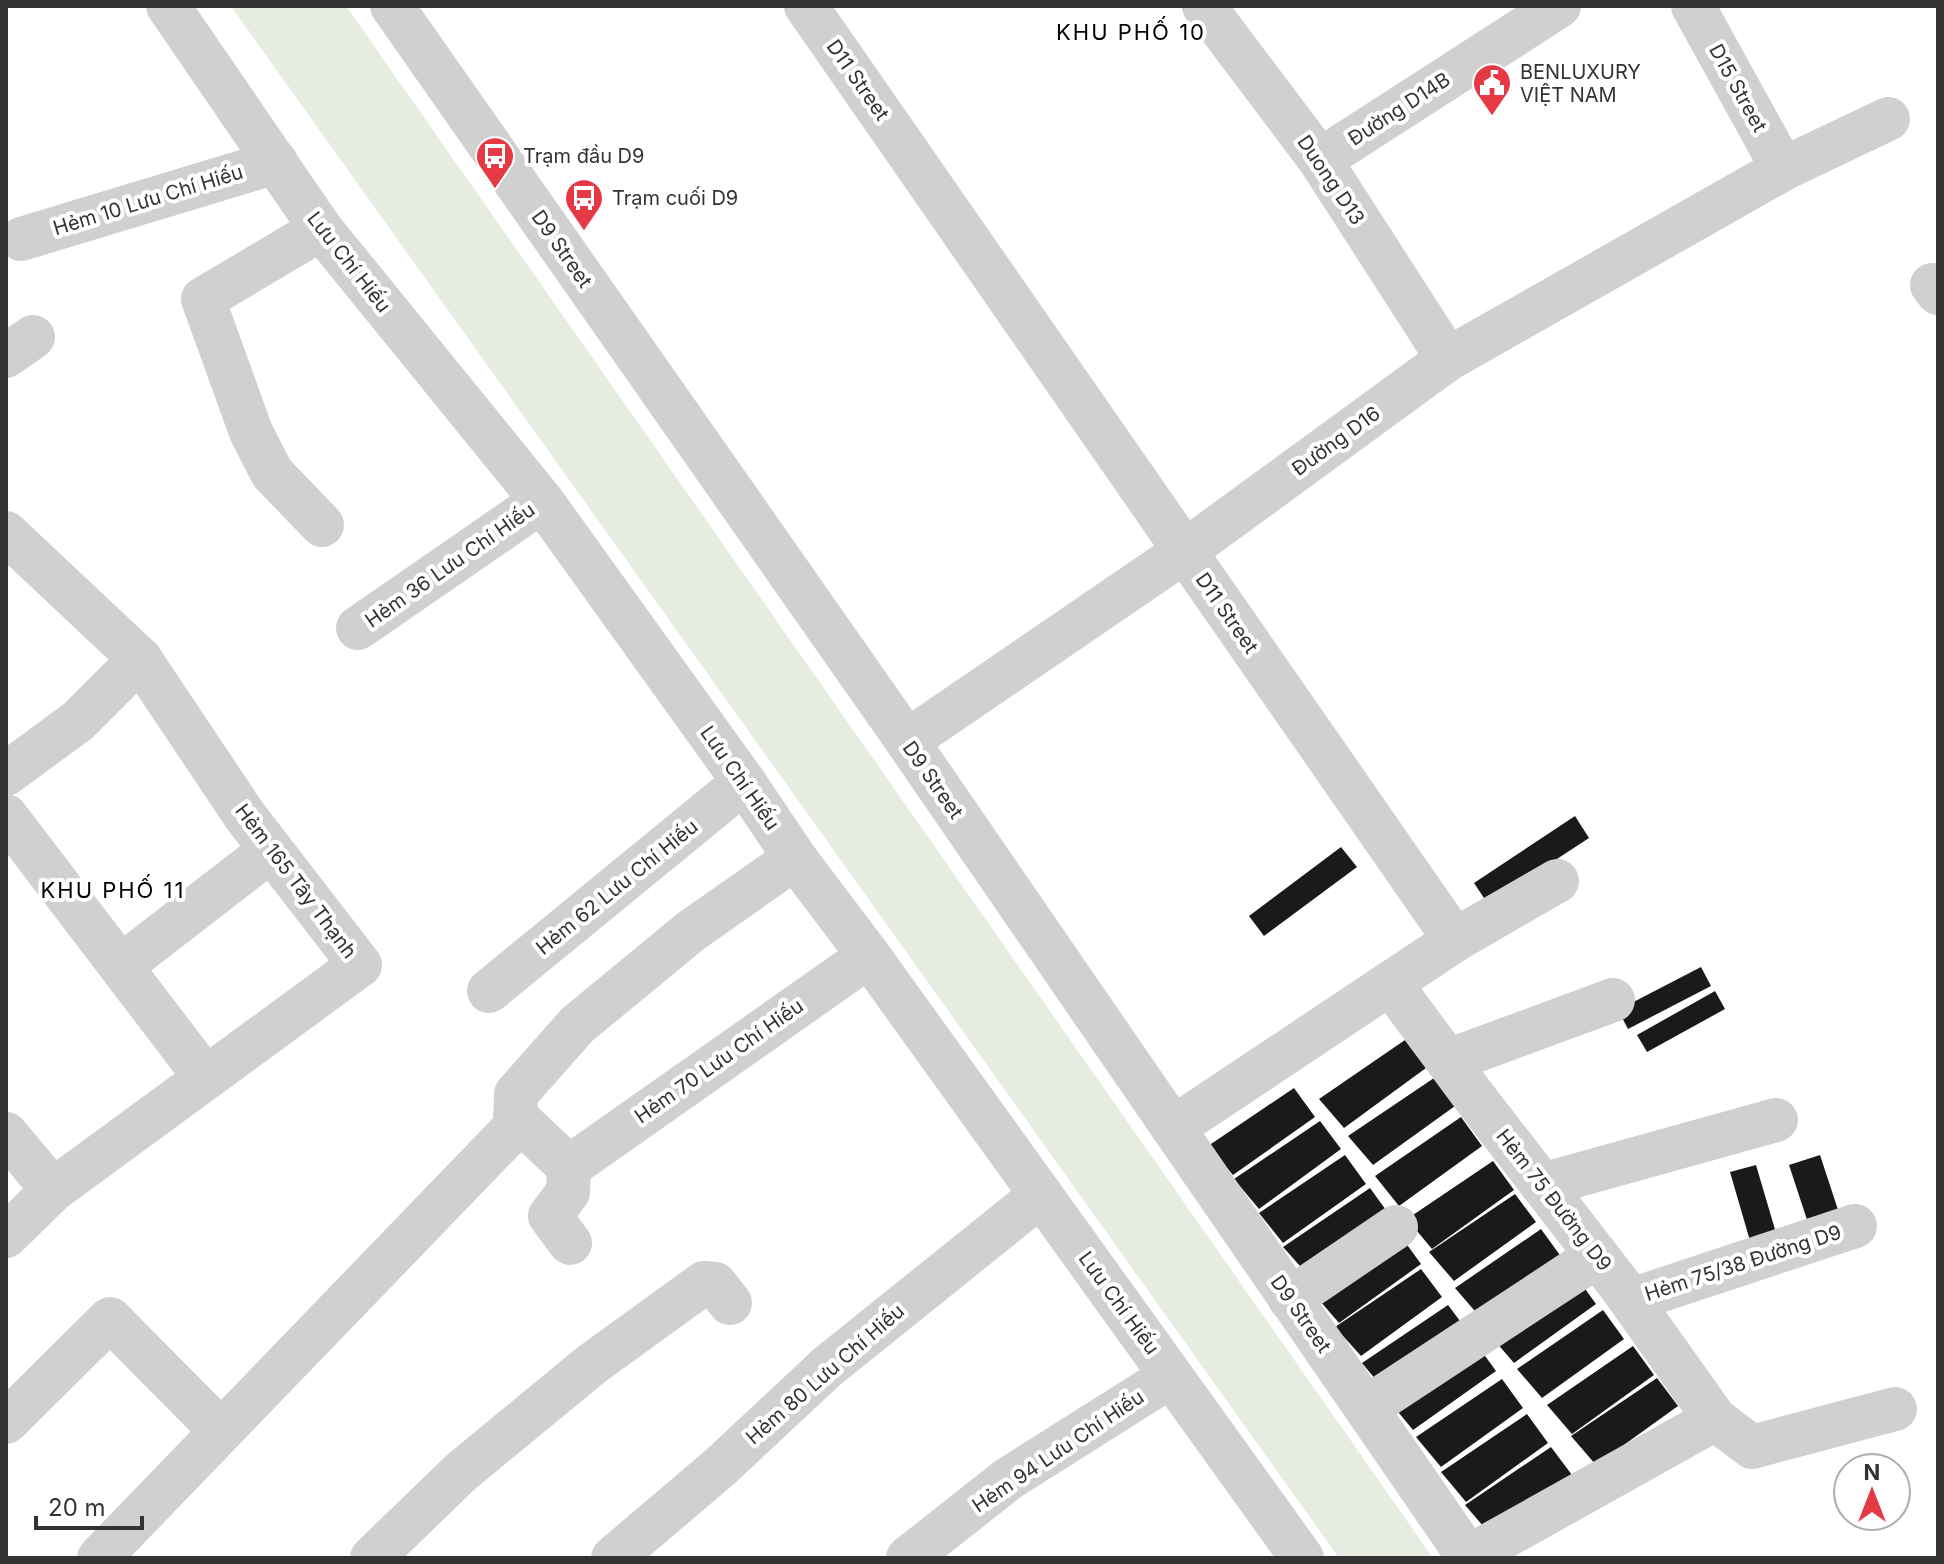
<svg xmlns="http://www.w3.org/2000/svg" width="1944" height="1564" viewBox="0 0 1944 1564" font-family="Inter,sans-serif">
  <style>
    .green { fill: #e6ecdf }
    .building { fill: #1a1a1a }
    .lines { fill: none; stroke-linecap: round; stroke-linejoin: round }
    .minor { stroke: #d0d0d0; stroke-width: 44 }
    .labels { text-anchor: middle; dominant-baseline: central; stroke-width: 8; stroke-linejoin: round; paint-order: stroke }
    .poi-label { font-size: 20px; fill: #333; stroke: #fff; text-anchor: start }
    .street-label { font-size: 20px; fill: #333; stroke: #fff }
    .neighbourhood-label { font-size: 22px; letter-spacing: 2px; fill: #000; stroke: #fff }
  </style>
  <rect width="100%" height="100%" fill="#fff"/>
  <polygon class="green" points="231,6 346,6 1433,1558 1339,1558"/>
  <g class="building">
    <polygon points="1575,816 1589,838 1488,904 1474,883"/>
    <polygon points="1341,847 1357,867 1264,936 1249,916"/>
    <polygon points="1701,967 1711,986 1628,1029 1618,1010"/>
    <polygon points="1715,991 1725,1009 1647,1052 1637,1035"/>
    <polygon points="1405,1040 1426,1068 1344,1128 1319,1099"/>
    <polygon points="1434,1078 1455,1106 1373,1165 1348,1136"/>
    <polygon points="1294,1088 1315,1117 1233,1175 1208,1146"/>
    <polygon points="1461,1117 1482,1146 1399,1206 1375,1176"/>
    <polygon points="1320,1121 1341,1149 1259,1209 1234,1179"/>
    <polygon points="1345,1155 1366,1184 1283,1243 1259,1213"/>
    <polygon points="1820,1155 1845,1231 1814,1241 1789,1165"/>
    <polygon points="1493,1161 1514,1190 1432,1249 1407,1219"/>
    <polygon points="1756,1165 1781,1250 1755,1258 1730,1172"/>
    <polygon points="1370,1188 1391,1217 1309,1276 1283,1247"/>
    <polygon points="1515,1194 1536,1222 1454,1281 1429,1252"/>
    <polygon points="1541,1229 1562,1258 1480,1317 1455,1288"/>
    <polygon points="1400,1235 1421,1264 1339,1323 1314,1294"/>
    <polygon points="1421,1269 1442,1297 1361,1356 1335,1327"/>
    <polygon points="1575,1275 1596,1304 1514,1363 1489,1334"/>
    <polygon points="1448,1305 1469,1333 1386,1392 1362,1363"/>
    <polygon points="1603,1310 1624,1339 1542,1398 1517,1369"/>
    <polygon points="1475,1342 1496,1371 1413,1430 1389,1401"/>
    <polygon points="1633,1346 1654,1375 1572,1434 1547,1405"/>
    <polygon points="1657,1378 1678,1406 1596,1465 1571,1436"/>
    <polygon points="1502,1379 1523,1408 1441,1467 1416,1437"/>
    <polygon points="1527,1414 1548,1443 1466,1502 1441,1472"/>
    <polygon points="1551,1447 1572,1475 1490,1534 1465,1505"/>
  </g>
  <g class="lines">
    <g class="minor">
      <polyline points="168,6 321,229 542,501 744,782 795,858 869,956 1302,1558"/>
      <polyline points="392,6 907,741 1469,1558"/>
      <polyline points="806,6 1455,940"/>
      <polyline points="1204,6 1320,160 1448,359"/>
      <polyline points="1693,6 1783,169"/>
      <polyline points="1320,160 1559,6"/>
      <polyline points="321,229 203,299 251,432 272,473 322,525"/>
      <polyline points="21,239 276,162"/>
      <polyline points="1932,285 1938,293"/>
      <polyline points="6,356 33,337"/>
      <polyline points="6,533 140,659 245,816 360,965 53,1190 6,1236"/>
      <polyline points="358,628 542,501"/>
      <polyline points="907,741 1185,551 1448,359 1783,169 1888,119"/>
      <polyline points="6,774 78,721 140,659"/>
      <polyline points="6,816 205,1077"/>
      <polyline points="121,966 271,850"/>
      <polyline points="1390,983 1472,1094 1622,1288 1715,1419 1752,1447 1895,1409"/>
      <polyline points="489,991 744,782"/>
      <polyline points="1448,1061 1613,1000"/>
      <polyline points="515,1116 569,1167 869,956"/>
      <polyline points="1173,1128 1455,940 1557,881"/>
      <polyline points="6,1134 53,1190"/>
      <polyline points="569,1167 568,1192 550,1216 570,1243"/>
      <polyline points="1542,1185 1776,1120"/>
      <polyline points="1290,1299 1396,1227"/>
      <polyline points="1631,1300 1855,1226"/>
      <polyline points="1366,1408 1597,1256"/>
      <polyline points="6,1422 110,1319 220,1430"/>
      <polyline points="1468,1557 1715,1419"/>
      <polyline points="99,1558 515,1127 516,1094 577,1025 691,931 795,858"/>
      <polyline points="372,1558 461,1472 592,1364 704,1283 715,1284 730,1303"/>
      <polyline points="613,1558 720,1467 827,1367 1041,1195"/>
      <polyline points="908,1558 1008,1479 1171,1376"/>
    </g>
  </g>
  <defs>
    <g id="civic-pin" transform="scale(2)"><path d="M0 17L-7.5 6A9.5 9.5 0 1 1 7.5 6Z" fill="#e63946" stroke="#fff"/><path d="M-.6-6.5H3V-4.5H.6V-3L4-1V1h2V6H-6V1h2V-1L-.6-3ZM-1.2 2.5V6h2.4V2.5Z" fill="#fff"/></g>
    <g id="bus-pin" transform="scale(2)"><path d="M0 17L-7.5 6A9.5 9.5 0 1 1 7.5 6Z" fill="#e63946" stroke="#fff"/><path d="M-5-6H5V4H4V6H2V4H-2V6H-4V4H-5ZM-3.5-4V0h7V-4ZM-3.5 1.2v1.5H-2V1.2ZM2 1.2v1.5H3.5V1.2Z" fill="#fff"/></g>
  </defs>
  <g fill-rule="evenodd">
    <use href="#civic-pin" x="1492" y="83"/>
    <use href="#bus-pin" x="495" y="156"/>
    <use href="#bus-pin" x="584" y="198"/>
  </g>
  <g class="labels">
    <g class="poi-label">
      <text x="1520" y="72">BENLUXURY<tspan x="1520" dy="23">VIỆT NAM</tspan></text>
      <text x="523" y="156">Trạm đầu D9</text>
      <text x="612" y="198">Trạm cuối D9</text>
    </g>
    <g class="street-label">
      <text transform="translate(858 80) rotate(55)">D11 Street</text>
      <text transform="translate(1738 88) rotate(61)">D15 Street</text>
      <text transform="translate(1399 109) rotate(-33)">Đường D14B</text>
      <text transform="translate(1331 180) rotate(56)">Duong D13</text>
      <text transform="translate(148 200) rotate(-17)">Hẻm 10 Lưu Chí Hiếu</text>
      <text transform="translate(562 249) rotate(55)">D9 Street</text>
      <text transform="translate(349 262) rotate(52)">Lưu Chí Hiếu</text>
      <text transform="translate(1336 441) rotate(-36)">Đường D16</text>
      <text transform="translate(450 565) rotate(-35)">Hẻm 36 Lưu Chí Hiếu</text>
      <text transform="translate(1227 613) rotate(55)">D11 Street</text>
      <text transform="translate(740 778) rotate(55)">Lưu Chí Hiếu</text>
      <text transform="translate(933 780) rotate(55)">D9 Street</text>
      <text transform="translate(296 881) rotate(53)">Hẻm 165 Tây Thạnh</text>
      <text transform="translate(617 887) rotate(-39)">Hẻm 62 Lưu Chí Hiếu</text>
      <text transform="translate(719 1061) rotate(-35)">Hẻm 70 Lưu Chí Hiếu</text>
      <text transform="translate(1554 1200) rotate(52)">Hẻm 75 Đường D9</text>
      <text transform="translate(1743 1263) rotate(-18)">Hẻm 75/38 Đường D9</text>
      <text transform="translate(1119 1303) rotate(54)">Lưu Chí Hiếu</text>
      <text transform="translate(1301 1314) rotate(55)">D9 Street</text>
      <text transform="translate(825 1374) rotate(-41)">Hẻm 80 Lưu Chí Hiếu</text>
      <text transform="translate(1058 1451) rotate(-34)">Hẻm 94 Lưu Chí Hiếu</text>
    </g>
    <g class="neighbourhood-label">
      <text x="1131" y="32">KHU PHỐ 10</text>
      <text x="113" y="890">KHU PHỐ 11</text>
    </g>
  </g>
  <rect width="1944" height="1564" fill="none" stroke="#333333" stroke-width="16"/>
  <g transform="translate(1872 1492)"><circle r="38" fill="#ffffff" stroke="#adadad" stroke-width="2"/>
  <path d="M0-6L14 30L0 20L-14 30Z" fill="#e63946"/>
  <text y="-12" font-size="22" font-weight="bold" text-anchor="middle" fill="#333333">N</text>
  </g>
  <path d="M36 1516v12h106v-12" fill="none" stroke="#333333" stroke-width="4"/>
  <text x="48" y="1516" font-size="24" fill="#333333" stroke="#ffffff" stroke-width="6" paint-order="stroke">20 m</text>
</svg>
